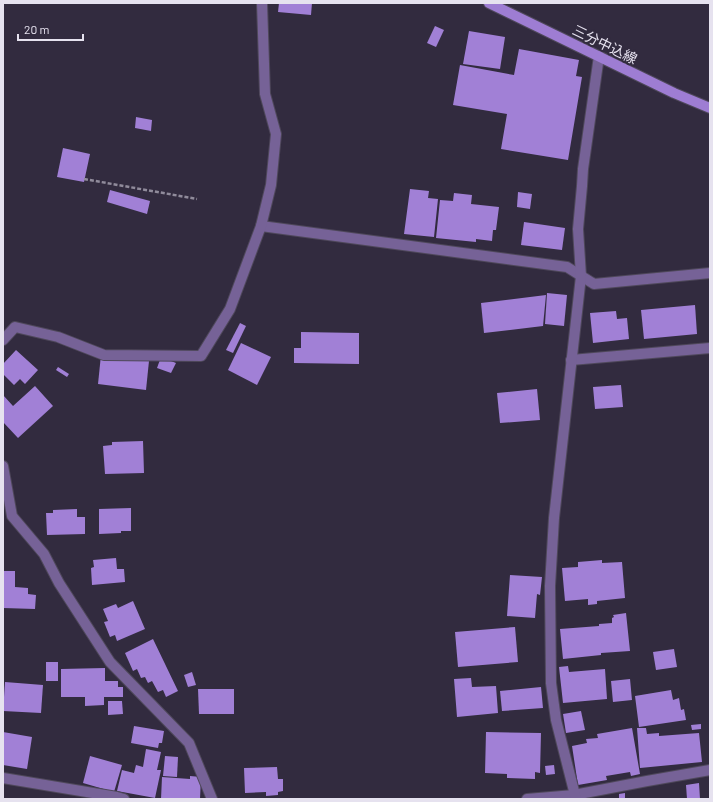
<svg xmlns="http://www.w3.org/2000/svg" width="713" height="802" viewBox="0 0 713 802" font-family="Barlow,'Noto Sans JP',sans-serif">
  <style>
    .building { fill: #a180d6 }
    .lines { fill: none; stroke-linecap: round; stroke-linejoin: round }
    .minor-casing { stroke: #4f485b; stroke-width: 12 }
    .secondary-casing { stroke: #4f485b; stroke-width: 12 }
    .path { stroke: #908b9b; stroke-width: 2.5; stroke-dasharray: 4 2; stroke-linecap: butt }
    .minor { stroke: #766297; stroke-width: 10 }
    .secondary { stroke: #9e7dd3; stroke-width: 10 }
    .labels { text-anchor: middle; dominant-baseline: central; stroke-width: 4; stroke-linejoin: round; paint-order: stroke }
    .street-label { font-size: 14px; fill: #e6e2ef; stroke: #322b3f }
  </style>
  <rect width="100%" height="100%" fill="#322b3f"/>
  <g class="building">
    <polygon points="279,3 312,3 311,15 278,12"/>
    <polygon points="435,26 444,30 436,47 427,43"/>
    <polygon points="469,31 505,37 500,69 463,64"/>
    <polygon points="519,49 579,60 576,76 582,77 568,160 501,149 507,114 453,105 460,65 514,75"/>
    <polygon points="136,117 152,120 151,131 135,128"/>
    <polygon points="63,148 90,154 84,182 57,177"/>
    <polygon points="410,189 429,191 428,198 438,199 434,237 404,234"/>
    <polygon points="110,190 150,201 147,214 107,202"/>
    <polygon points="518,192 532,194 530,209 517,207"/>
    <polygon points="454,193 472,195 471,204 499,207 496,230 493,230 492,241 476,239 476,242 436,238 440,200 453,201"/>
    <polygon points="524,222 565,228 562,250 521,245"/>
    <polygon points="547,293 567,295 564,326 545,324"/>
    <polygon points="546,295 543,326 484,333 481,303"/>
    <polygon points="695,305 697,334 644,339 641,310"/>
    <polygon points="616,311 617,319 627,318 629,339 593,343 590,313"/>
    <polygon points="240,323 246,326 233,353 226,350"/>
    <polygon points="301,332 359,333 359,364 294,363 294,348 301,348"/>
    <polygon points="241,343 271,357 257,385 228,370"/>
    <polygon points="16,350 38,370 25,384 20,379 14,385 3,374 3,364"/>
    <polygon points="101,355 149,361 146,390 98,384"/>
    <polygon points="161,357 176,363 171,373 157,368"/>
    <polygon points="58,367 69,374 67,377 56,370"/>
    <polygon points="621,385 623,407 595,409 593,387"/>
    <polygon points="35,386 53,406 18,438 3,422 3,395 13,406"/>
    <polygon points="537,389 540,420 500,423 497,393"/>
    <polygon points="143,441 144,473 105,474 103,446 112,445 112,442"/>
    <polygon points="131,508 131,531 121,531 121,533 99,534 99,509"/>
    <polygon points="77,509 77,517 85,517 85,534 47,535 46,513 53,513 53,510"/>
    <polygon points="116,558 117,569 124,569 125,582 92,585 91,568 94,567 93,560"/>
    <polygon points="602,560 602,563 622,562 625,598 597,601 597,604 588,605 588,599 565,601 562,568 578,567 578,562"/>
    <polygon points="3,571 15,571 15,587 28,588 28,594 36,595 35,609 3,608"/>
    <polygon points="510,575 542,577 540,595 537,594 535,618 507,616"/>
    <polygon points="133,601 145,629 117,641 115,635 110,637 104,622 108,621 103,609 116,604 118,608"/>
    <polygon points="626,613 630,651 601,653 601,655 563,659 560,629 599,626 599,624 612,623 612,618 614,617 613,615"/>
    <polygon points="515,627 518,662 458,667 455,632"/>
    <polygon points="153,639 178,691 166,697 163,690 158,692 152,681 148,683 145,677 141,678 137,669 133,671 125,653"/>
    <polygon points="674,649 677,667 656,670 653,652"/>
    <rect x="46" y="662" width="12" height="19"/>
    <polygon points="568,666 569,672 605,669 607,699 563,703 559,667"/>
    <polygon points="105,668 105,681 118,681 118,687 123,687 123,697 104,697 104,705 85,706 85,697 61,697 61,669"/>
    <polygon points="192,672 196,685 188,687 184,675"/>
    <polygon points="471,678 472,687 496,686 498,713 457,717 454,679"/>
    <polygon points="630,679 632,700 613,702 611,681"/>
    <polygon points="5,682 43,685 41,713 3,711"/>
    <polygon points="541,687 543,708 502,711 500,691"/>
    <polygon points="198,689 234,689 234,714 199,714"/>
    <polygon points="671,690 673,700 679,698 681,710 684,709 686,720 639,727 635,696"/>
    <polygon points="108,701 122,701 123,714 108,715"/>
    <polygon points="581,711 585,730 566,733 563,714"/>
    <polygon points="701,724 701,729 692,730 691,725"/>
    <polygon points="134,726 164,731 162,743 159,743 158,748 131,743"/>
    <polygon points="632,728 640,774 631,776 630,772 606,776 607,780 578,785 572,746 587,743 586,739 598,738 597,734"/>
    <polygon points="637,728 646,728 647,734 659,733 659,736 699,733 702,762 640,768"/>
    <polygon points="3,732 32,737 27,769 3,765"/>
    <polygon points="486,732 541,733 540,773 535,772 535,779 507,778 507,774 485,773"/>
    <polygon points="146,749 161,752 157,770 161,770 155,798 117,791 122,770 134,773 136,765 143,767"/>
    <polygon points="90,756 122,765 114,792 83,783"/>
    <polygon points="165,756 178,757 177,777 163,776"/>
    <polygon points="554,765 555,774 546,775 545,766"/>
    <polygon points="277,767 278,779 283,779 283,791 278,792 278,795 266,796 266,792 245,793 244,768"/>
    <polygon points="190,776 201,777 200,799 161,799 162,777 190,779"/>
    <polygon points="699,783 700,799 687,799 686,785"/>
    <polygon points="625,793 625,799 619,799 619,794"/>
  </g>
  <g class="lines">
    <g class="minor-casing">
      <g id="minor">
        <polyline points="261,226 567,267 594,284 710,273"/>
        <polyline points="3,340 15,327 58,337 104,355 201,356 230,309 261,226 271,185 276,134 265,94 262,3"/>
        <polyline points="571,360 710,348"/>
        <polyline points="3,466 12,516 44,554 59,583 110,662 189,743 212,799"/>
        <polyline points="3,778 117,797 124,799"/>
        <polyline points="527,799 574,795 647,781 710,770"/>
        <polyline points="576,799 556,720 551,683 550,586 554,518 581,276 578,229 582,186 583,169 599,56"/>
      </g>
    </g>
    <g class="secondary-casing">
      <polyline id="secondary" points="489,3 674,93 710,108"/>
    </g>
    <polyline class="path" points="84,179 197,199"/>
    <use href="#minor" class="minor"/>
    <use href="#secondary" class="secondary"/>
  </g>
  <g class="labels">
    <g class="street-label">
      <text transform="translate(605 44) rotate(26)">三分中込線</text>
    </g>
  </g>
  <rect width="713" height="802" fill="none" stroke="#e6e2ef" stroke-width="8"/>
  <path d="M18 34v6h65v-6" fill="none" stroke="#e6e2ef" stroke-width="2"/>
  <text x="24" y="34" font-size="12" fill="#e6e2ef" stroke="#322b3f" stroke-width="3" paint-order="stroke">20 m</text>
</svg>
